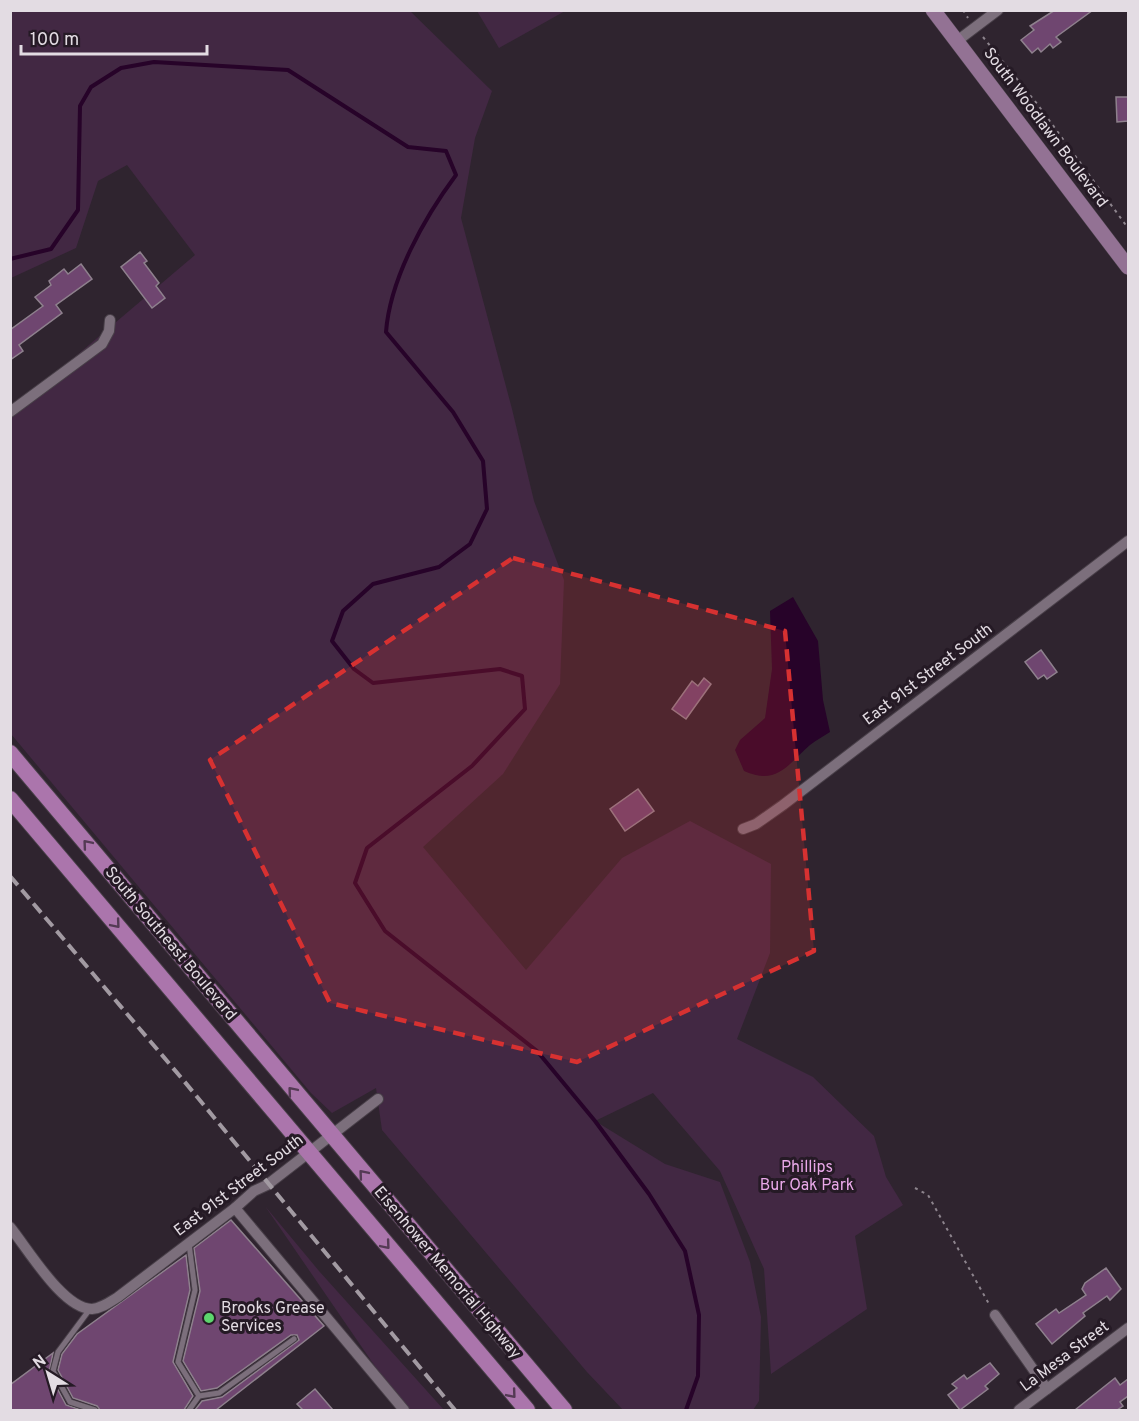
<svg xmlns="http://www.w3.org/2000/svg" width="1139" height="1421" viewBox="0 0 1139 1421" font-family="Overpass,sans-serif">
  <style>
    .green { fill: #422843 }
    .water { fill: #270329 }
    .lines { fill: none; stroke-linecap: round; stroke-linejoin: round }
    .stream { stroke: #270329; stroke-width: 4 }
    .building { fill: #6f4670; stroke: #8e808d; stroke-width: 1.5 }
    .lane-casing { stroke: #483f48; stroke-width: 7 }
    .street-casing { stroke: #483f48; stroke-width: 12 }
    .secondary-casing { stroke: #483f48; stroke-width: 16 }
    .primary-casing { stroke: #483f48; stroke-width: 18 }
    .path { stroke: #8d848d; stroke-width: 2; stroke-dasharray: 3 4.5; stroke-linecap: butt }
    .lane { stroke: #7c6f7c; stroke-width: 5 }
    .street { stroke: #7c6f7c; stroke-width: 10 }
    .secondary { stroke: #937294; stroke-width: 15 }
    .primary { stroke: #ab75ac; stroke-width: 16 }
    .rail { stroke: #a29aa2; stroke-width: 4; stroke-dasharray: 12 6; stroke-linecap: butt }
    .oneway { stroke: #543a54 }
    .marked { fill: #d73131; fill-opacity: 0.2; stroke: #d73131; stroke-width: 4.5; stroke-dasharray: 12 8; stroke-linejoin: round }
    .poi-dot { fill: #5cd56d; stroke: #251a25; stroke-width: 2 }
    .labels { text-anchor: middle; dominant-baseline: central; stroke-width: 6; stroke-linejoin: round; paint-order: stroke }
    .street-label { font-size: 16px; fill: #e3dce3; stroke: #251a25 }
    .park-label { font-size: 16px; fill: #e8a8e8; stroke: #251a25 }
    .poi-label { font-size: 16px; fill: #e3dce3; stroke: #251a25; text-anchor: start }
  </style>
  <rect width="100%" height="100%" fill="#2f242f"/>
  <g class="green">
    <polygon points="11,11 410,11 492,91 475,138 461,218 512,409 534,501 564,580 560,684 503,774 423,847 526,970 622,858 690,821 771,864 770,953 737,1039 813,1077 874,1136 886,1177 903,1205 855,1236 867,1309 771,1374 764,1269 720,1171 653,1093 595,1121 665,1164 720,1182 750,1262 761,1317 759,1401 753,1410 623,1410 587,1372 382,1130 376,1088 332,1113 311,1093 11,734 10,412 195,255 127,165 98,181 76,248 11,278"/>
    <polygon points="477,11 565,11 499,48"/>
    <polygon points="265,1206 319,1271 444,1410 405,1410"/>
  </g>
  <path class="water" d="M793,597L818,641L823,700L830,732C824,736 816,740 810,745C787,765 777,786 744,771L735,750L740,740L765,718L772,669L770,611Z"/>
  <g class="lines">
    <path class="stream" d="M10,259L51,249L78,210L80,106L91,87L121,68L154,62L288,70L408,147L446,151L456,175C424,218 390,279 386,332L453,412L483,461L487,509L470,544L439,567L373,584L343,611L332,641L354,669L373,683L500,669L522,676L525,709L472,766L367,848L355,883L385,931L537,1051L595,1121L649,1194L685,1251L699,1315L698,1376L686,1410"/>
  </g>
  <g class="building">
    <polygon points="1055,10 1093,10 1056,37 1061,42 1053,48 1050,44 1041,52 1038,48 1032,53 1021,40 1034,30 1030,26"/>
    <polygon points="1116,97 1128,97 1128,121 1117,122"/>
    <polygon points="140,252 147,261 144,263 159,283 156,286 165,298 152,308 121,267"/>
    <polygon points="81,264 92,279 56,305 62,313 19,345 23,351 10,360 10,330 43,306 35,297 51,285 49,281 64,269 68,274"/>
    <polygon points="1041,650 1057,672 1047,679 1044,675 1038,679 1025,662"/>
    <polygon points="704,678 711,684 686,719 672,709 692,681 698,686"/>
    <polygon points="638,789 654,811 625,831 610,809"/>
    <polygon points="231,1220 324,1326 216,1410 195,1410 202,1401 222,1397 299,1340 297,1335 291,1335 217,1388 201,1391 183,1361 200,1291 194,1248"/>
    <polygon points="186,1255 190,1290 173,1362 193,1396 184,1410 100,1410 97,1406 73,1398 58,1370 62,1354 77,1334"/>
    <polygon points="1106,1268 1121,1289 1110,1300 1107,1296 1083,1313 1085,1316 1052,1344 1036,1324 1056,1309 1059,1313 1086,1295 1082,1289 1085,1283"/>
    <polygon points="53,1353 49,1373 66,1405 81,1410 10,1410 10,1385"/>
    <polygon points="990,1363 999,1374 985,1386 988,1389 960,1410 948,1395 957,1388 952,1384 964,1375 967,1379"/>
    <polygon points="1115,1378 1120,1385 1128,1379 1128,1396 1120,1402 1123,1406 1117,1410 1075,1410"/>
    <polygon points="315,1389 333,1410 303,1410 297,1404"/>
  </g>
  <g class="lines">
    <g class="lane-casing">
      <g id="lane">
        <polyline points="189,1244 195,1290 178,1362 199,1396 189,1410"/>
        <polyline points="90,1309 58,1352 53,1371 70,1402 95,1410"/>
        <polyline points="199,1396 219,1393 294,1339"/>
      </g>
    </g>
    <g class="street-casing">
      <g id="street">
        <polyline points="957,41 998,10"/>
        <polyline points="10,412 102,344 109,331 110,320"/>
        <polyline points="743,829 756,824 783,805 1128,541"/>
        <polyline points="235,1208 404,1410"/>
        <path d="M10,1227C28,1249 63,1309 92,1309C102,1308 110,1302 118,1297L235,1208L254,1191L267,1185L378,1099"/>
        <polyline points="995,1315 1047,1389"/>
        <polyline points="1019,1410 1128,1328"/>
      </g>
    </g>
    <g class="secondary-casing">
      <polyline id="secondary" points="933,10 1128,267"/>
    </g>
    <g class="primary-casing">
      <g id="primary">
        <polyline points="10,753 564,1410"/>
        <polyline points="10,799 527,1410"/>
      </g>
    </g>
    <g class="path">
      <polyline points="963,10 968,18"/>
      <polyline points="983,37 1038,105 1128,228"/>
      <polyline points="915,1188 928,1195 989,1304"/>
    </g>
    <use href="#lane" class="lane"/>
    <use href="#street" class="street"/>
    <use href="#secondary" class="secondary"/>
    <use href="#primary" class="primary"/>
    <polyline class="rail" points="10,876 184,1081 455,1410"/>
  </g>
  <defs><path id="oneway-chevron" d="M-2-3.5L2.5 0L-2 3.5" fill="none" stroke-width="1.6" stroke-linecap="round" stroke-linejoin="round" transform="scale(1.5)"/></defs>
  <g class="oneway">
    <use href="#oneway-chevron" transform="translate(87 844) rotate(-130)"/>
    <use href="#oneway-chevron" transform="translate(116 924) rotate(50)"/>
    <use href="#oneway-chevron" transform="translate(292 1091) rotate(-130)"/>
    <use href="#oneway-chevron" transform="translate(363 1174) rotate(-130)"/>
    <use href="#oneway-chevron" transform="translate(386 1245) rotate(50)"/>
    <use href="#oneway-chevron" transform="translate(512 1394) rotate(50)"/>
  </g>
  <path class="marked" d="M513,558L785,631L814,951L577,1062L330,1003L210,760Z"/>
  <circle class="poi-dot" cx="209" cy="1318" r="6"/>
  <g class="labels">
    <g class="street-label">
      <text transform="translate(1045 128) rotate(53)">South Woodlawn Boulevard</text>
      <text transform="translate(928 675) rotate(-37)">East 91st Street South</text>
      <text transform="translate(170 944) rotate(50)">South Southeast Boulevard</text>
      <text transform="translate(239 1186) rotate(-37)">East 91st Street South</text>
      <text transform="translate(447 1273) rotate(50)">Eisenhower Memorial Highway</text>
      <text transform="translate(1065 1357) rotate(-37)">La Mesa Street</text>
    </g>
    <g class="park-label">
      <text x="807" y="1168">Phillips<tspan x="807" dy="18">Bur Oak Park</tspan></text>
    </g>
    <g class="poi-label">
      <text x="221" y="1309">Brooks Grease<tspan x="221" dy="18">Services</tspan></text>
    </g>
  </g>
  <rect width="1139" height="1421" fill="none" stroke="#e3dce3" stroke-width="24"/>
  <g transform="translate(48 1373) rotate(323)" stroke="#251a25" stroke-width="4.5" paint-order="stroke">
  <path d="M0-4.5L10 22L0 15L-10 22Z" fill="#e3dce3"/>
  <text y="-9" font-size="16" font-weight="bold" text-anchor="middle" fill="#e3dce3">N</text>
  </g>
  <path d="M21 45v9h186v-9" fill="none" stroke="#e3dce3" stroke-width="3"/>
  <text x="30" y="45" font-size="18" fill="#e3dce3" stroke="#251a25" stroke-width="4.5" paint-order="stroke">100 m</text>
</svg>
